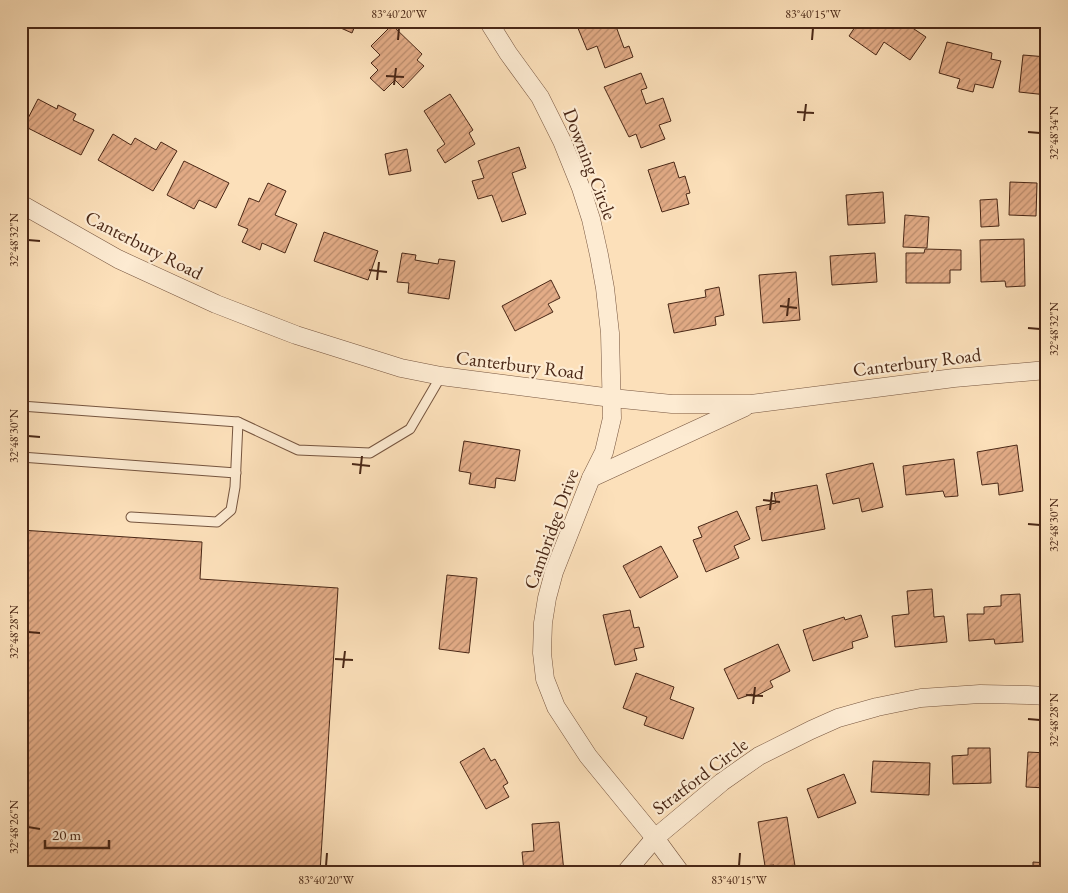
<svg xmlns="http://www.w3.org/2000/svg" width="1068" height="893" viewBox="0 0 1068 893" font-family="'EB Garamond',serif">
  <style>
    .building { fill: url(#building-hatch); stroke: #492716 }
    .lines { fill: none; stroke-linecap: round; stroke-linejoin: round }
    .lane-casing { stroke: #76553f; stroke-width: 11 }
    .street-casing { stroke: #76553f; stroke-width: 19 }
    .lane { stroke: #fdebd2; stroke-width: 9 }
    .street { stroke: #fdebd2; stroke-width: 18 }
    .ticks { fill: none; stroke: #492716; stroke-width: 2 }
    .labels { text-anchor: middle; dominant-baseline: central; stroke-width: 4.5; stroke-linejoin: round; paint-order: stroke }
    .street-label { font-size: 19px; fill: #492716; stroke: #fdebd2 }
    .neatline { fill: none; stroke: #492716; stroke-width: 2 }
    .ticks-label { font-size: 12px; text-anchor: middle; fill: #492716 }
  </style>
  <defs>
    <pattern id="building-hatch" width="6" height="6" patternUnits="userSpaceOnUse" patternTransform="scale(1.25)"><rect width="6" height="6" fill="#e3ac87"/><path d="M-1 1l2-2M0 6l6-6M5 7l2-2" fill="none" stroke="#ba8c6d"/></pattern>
  </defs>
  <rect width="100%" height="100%" fill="#fce0ba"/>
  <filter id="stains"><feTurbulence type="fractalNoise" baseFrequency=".004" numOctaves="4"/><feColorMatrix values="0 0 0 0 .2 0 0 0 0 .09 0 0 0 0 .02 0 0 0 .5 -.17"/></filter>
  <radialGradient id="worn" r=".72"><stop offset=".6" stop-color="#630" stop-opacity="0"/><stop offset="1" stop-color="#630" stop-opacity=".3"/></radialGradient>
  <g class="building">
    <polygon points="325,21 357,21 352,33"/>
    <polygon points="575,21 614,21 624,48 629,46 633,57 605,68 597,46 587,50"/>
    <polygon points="859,21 915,21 911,27 926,37 910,60 884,42 876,55 849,36"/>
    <polygon points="392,25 422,54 417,60 424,66 403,88 395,80 384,91 370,78 378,70 371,63 380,55 371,46"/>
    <polygon points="947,42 992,53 991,59 1001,61 993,88 975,84 973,92 957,88 960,79 939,73"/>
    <polygon points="1023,55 1047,57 1047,95 1019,92"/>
    <polygon points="641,73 647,88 641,90 646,104 663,98 671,121 659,125 665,139 641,148 636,134 629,137 604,87"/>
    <polygon points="450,94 473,130 469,133 475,144 445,163 437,150 445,144 424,111"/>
    <polygon points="38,99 57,109 58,105 76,114 73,120 94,130 81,155 24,126"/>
    <polygon points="113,134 131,145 135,138 156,150 161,142 177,151 153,191 98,160"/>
    <polygon points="519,147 526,168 512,173 526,214 502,222 492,195 478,199 472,181 484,178 478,161"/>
    <polygon points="407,149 411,171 389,175 385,154"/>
    <polygon points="184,161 229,183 216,208 199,200 194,209 167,195"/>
    <polygon points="674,162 679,178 685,176 690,193 686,194 689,204 662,212 648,170"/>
    <polygon points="1010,182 1037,183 1036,216 1009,215"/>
    <polygon points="268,183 286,191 275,215 297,224 285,253 262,243 260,250 242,242 248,229 238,225 249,198 259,202"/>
    <polygon points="883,192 885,223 848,225 846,195"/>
    <polygon points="997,199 999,226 981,227 980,200"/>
    <polygon points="905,215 929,217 927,248 903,247"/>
    <polygon points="324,232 378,251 368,280 314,261"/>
    <polygon points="1024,239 1025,286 1006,287 1005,281 981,282 980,240"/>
    <polygon points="925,249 961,250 961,270 950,270 950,283 906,283 906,253 924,253"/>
    <polygon points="402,253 416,255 415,260 438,264 439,259 455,261 449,299 408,293 409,283 397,282"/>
    <polygon points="875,253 877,282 832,285 830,256"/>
    <polygon points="1045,256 1047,256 1047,282 1044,282"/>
    <polygon points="796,272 800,320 763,323 759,275"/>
    <polygon points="551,280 560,298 548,304 553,312 515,331 502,306"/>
    <polygon points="719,287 724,315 715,317 716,325 674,333 668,304 706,297 705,290"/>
    <polygon points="464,441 520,450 515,481 496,478 495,488 469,484 471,473 459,471"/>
    <polygon points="1017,445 1023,491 999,495 998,483 982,485 977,452"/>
    <polygon points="954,459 958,496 945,497 943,491 906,495 903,466"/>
    <polygon points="873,463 883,507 862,512 859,498 833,504 826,474"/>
    <polygon points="817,485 825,529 762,541 756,507 776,503 774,493"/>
    <polygon points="737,511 750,539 734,546 739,558 706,572 693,540 702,537 698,527"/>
    <polygon points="21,530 202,542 200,579 338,588 320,872 21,872"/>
    <polygon points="661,546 678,577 640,598 623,566"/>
    <polygon points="447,575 477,578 469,653 439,649"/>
    <polygon points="932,589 934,617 944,616 947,642 895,647 892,616 909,614 907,591"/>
    <polygon points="1020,594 1023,642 995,644 994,639 969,641 967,614 984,614 984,607 1001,606 1001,595"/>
    <polygon points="630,610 634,628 639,627 644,647 634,649 637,660 615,665 603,615"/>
    <polygon points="1044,610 1047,610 1047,641 1043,641"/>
    <polygon points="861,615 868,637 852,642 853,648 813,661 803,630 844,617 845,620"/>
    <polygon points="778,644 790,671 770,681 773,687 754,697 752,694 738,699 724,669"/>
    <polygon points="636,673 674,687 670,699 694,708 683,739 644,725 647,717 623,708"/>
    <polygon points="484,748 491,761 495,759 508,783 503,786 509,797 486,809 460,762"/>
    <polygon points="968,748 990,748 991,783 953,784 952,756 968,755"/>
    <polygon points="1028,752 1047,753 1047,788 1026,787"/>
    <polygon points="873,761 930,763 929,795 871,792"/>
    <polygon points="844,774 856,803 818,818 807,789"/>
    <polygon points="787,817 796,872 775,872 774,865 765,866 758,822"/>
    <polygon points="559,822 564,872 524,872 522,852 534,851 532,824"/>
    <polygon points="1033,862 1047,863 1047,872 1033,872"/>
  </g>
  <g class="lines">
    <g class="lane-casing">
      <g id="lane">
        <polyline points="21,406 238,422 298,450 370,453 410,429 441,376"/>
        <polyline points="21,457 236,473"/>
        <polyline points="131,517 217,522 231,510 235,487 238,422"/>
      </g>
    </g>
    <g class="street-casing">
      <g id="street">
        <polyline points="488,21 508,53 540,97 562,141 581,188 591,219 599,255 605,288 610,333 612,418 604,452 591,478 554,572 547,598 543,623 542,653 545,679 556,707 588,756 655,838 680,872"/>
        <polyline points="21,204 118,259 216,304 296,335 401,368 441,376 612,398 672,404 751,404 954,378 1047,370"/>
        <polyline points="591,478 745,407"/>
        <polyline points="626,872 655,838 722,782 759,756 811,730 838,718 877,707 921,698 980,694 1028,695 1047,696"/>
      </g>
    </g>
    <use href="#lane" class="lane"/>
    <use href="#street" class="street"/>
  </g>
  <path class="ticks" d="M398,40L399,28M812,40L813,28M386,76L404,77M394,85L396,68M797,112L814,113M804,121L806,104M1028,132L1040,133M28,240L40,241M369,270L387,272M377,280L379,262M780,306L797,308M787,316L789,298M1028,328L1040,329M28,436L40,437M352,464L370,466M360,474L362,456M763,500L780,502M770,510L772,492M1028,524L1040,525M28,632L40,633M335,659L353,660M343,668L345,651M746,695L763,696M753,704L755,687M1028,719L1040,720M28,827L40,829M326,866L327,853M739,866L740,853"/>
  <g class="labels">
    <g class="street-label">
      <text transform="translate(590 164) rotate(69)">Downing Circle</text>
      <text transform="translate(144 245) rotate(27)">Canterbury Road</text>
      <text transform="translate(917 362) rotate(-7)">Canterbury Road</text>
      <text transform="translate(520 365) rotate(7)">Canterbury Road</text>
      <text transform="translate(551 529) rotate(-70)">Cambridge Drive</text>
      <text transform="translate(700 776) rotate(-37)">Stratford Circle</text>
    </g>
  </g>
  <rect width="1068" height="893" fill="none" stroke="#fce0ba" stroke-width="55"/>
  <path d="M45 840v8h64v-8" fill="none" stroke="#492716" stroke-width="2.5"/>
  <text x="52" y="840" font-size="15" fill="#492716" stroke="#fdebd2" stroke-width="4" paint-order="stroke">20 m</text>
  <rect x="28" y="28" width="1012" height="838" class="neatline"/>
  <g class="ticks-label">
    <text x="399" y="18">83°40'20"W</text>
    <text x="813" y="18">83°40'15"W</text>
    <text transform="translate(1054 133) rotate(-90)" y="4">32°48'34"N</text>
    <text transform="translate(14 240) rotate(-90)" y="4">32°48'32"N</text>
    <text transform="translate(1054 329) rotate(-90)" y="4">32°48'32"N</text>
    <text transform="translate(14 436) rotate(-90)" y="4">32°48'30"N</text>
    <text transform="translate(1054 525) rotate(-90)" y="4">32°48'30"N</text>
    <text transform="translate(14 632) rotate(-90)" y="4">32°48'28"N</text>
    <text transform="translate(1054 720) rotate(-90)" y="4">32°48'28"N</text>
    <text transform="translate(14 827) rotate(-90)" y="4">32°48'26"N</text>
    <text x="326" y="884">83°40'20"W</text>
    <text x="739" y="884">83°40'15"W</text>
  </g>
  <rect width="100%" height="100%" filter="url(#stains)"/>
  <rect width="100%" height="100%" fill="url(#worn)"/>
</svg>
